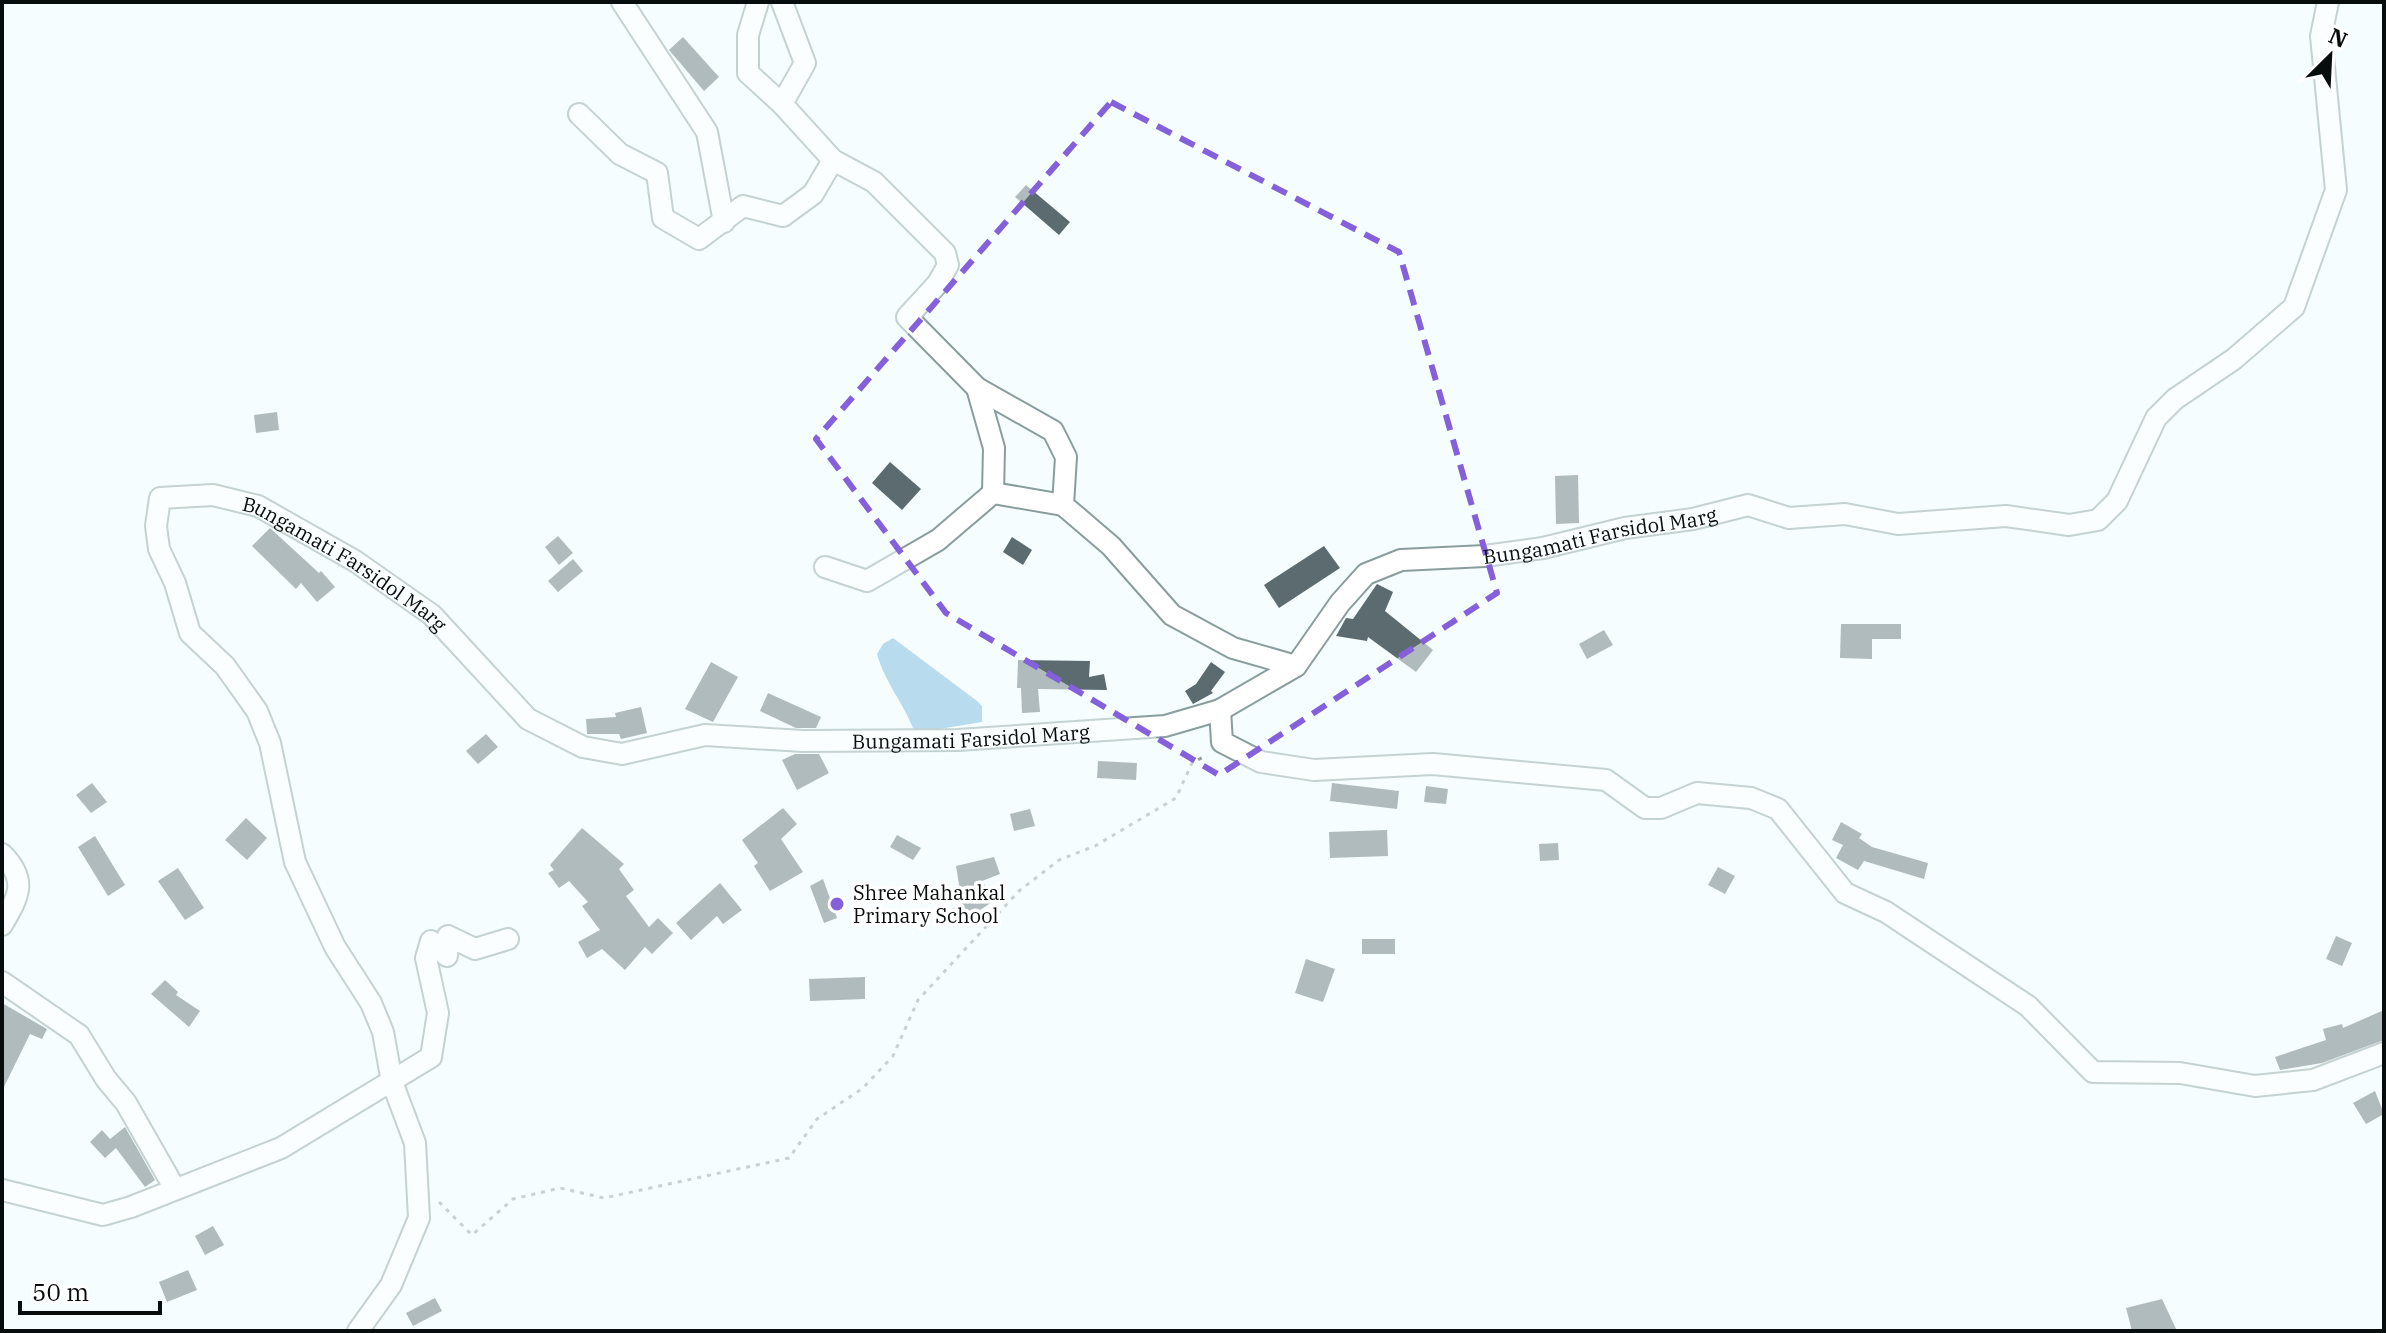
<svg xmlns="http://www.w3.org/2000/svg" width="2386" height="1333" viewBox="0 0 2386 1333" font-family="'IBM Plex Serif',serif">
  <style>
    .water { fill: #70b1db }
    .building { fill: #5b6b70 }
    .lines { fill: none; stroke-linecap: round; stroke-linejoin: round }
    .minor-casing { stroke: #8a9d9e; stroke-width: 24 }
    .path { stroke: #949b9c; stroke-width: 3; stroke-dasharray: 4 6; stroke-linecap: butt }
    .minor { stroke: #fff; stroke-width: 20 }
    .marked { fill: none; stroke: #8460db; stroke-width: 6; stroke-dasharray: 16 10; stroke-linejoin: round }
    .poi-dot { fill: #8460db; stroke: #fff; stroke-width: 3 }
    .labels { text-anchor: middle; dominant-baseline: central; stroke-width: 7; stroke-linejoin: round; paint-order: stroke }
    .street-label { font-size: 20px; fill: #070d0d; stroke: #fff }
    .poi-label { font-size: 20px; fill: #070d0d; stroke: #fff; text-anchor: start }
  </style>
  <rect width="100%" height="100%" fill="#f5fdfe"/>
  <path class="water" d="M893,638L977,701L982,706V722L915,733C905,705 885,683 877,654L883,644Z"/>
  <g class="building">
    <polygon points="683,37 719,77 704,91 669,50"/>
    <polygon points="1026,185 1070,222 1059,235 1015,197"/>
    <polygon points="277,412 279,430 256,433 254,415"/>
    <polygon points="890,462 921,489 902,510 872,483"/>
    <polygon points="1578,475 1579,523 1556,524 1555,476"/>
    <polygon points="270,528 319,573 321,571 335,587 317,602 301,583 296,589 252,546"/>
    <polygon points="558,536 573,553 559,565 545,547"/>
    <polygon points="1012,537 1032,550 1023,565 1003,552"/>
    <polygon points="1324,546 1340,568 1279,608 1264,585"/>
    <polygon points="573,559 583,571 558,592 548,581"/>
    <polygon points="1377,584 1393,592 1385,611 1433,650 1416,672 1368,637 1367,641 1336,636 1346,618 1353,619"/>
    <polygon points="1841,624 1901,624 1901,639 1872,639 1872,659 1840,658"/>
    <polygon points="1604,630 1613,645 1587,659 1579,644"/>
    <polygon points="1018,660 1090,661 1089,677 1104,674 1107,690 1038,689 1040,712 1022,713 1021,688 1017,688"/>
    <polygon points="711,662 738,677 713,722 685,709"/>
    <polygon points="1211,662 1225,672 1211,691 1213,693 1193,704 1185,691 1196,684"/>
    <polygon points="768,693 821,717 816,728 796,728 760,711"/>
    <polygon points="641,707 647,733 621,739 619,734 587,734 586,719 616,717 615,713"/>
    <polygon points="486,734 498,747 478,764 466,751"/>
    <polygon points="795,754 819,754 829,773 797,790 782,760"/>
    <polygon points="1098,761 1137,763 1136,780 1097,778"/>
    <polygon points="92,783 107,802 91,813 76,795"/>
    <polygon points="1332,783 1399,791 1397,809 1330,801"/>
    <polygon points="1426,786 1448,789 1446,804 1424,802"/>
    <polygon points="783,808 797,824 781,839 803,872 770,891 754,866 758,863 742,840"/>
    <polygon points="1030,809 1035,826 1014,831 1010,814"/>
    <polygon points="246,818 267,838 247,860 225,840"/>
    <polygon points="1841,822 1862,834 1859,838 1872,847 1928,863 1924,879 1864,861 1858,870 1836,858 1843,845 1832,840"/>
    <polygon points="582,828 624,864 619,869 634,890 626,896 649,927 658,918 673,933 652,954 645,947 625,970 602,949 587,958 578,942 600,930 582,906 588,902 569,881 559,888 548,873 554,870 550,865"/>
    <polygon points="1387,830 1388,856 1330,858 1329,832"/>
    <polygon points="897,835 921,848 913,860 890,847"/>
    <polygon points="95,836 125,885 108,896 78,847"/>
    <polygon points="1558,843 1559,860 1540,861 1539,844"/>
    <polygon points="994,857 1000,874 982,881 995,900 961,923 952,909 962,903 956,866"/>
    <polygon points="1718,867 1735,876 1725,894 1708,885"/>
    <polygon points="178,868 204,908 185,920 158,881"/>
    <polygon points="823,879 837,918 824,923 810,886"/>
    <polygon points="720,883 742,910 723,924 717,916 691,940 676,923"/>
    <polygon points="2336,936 2352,943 2342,966 2326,959"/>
    <rect x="1362" y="939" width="33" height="15"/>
    <polygon points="1306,959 1335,969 1323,1002 1295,993"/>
    <polygon points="865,977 865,999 810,1001 809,979"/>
    <polygon points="165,980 178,992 176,995 200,1011 189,1027 151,994"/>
    <polygon points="2,1003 47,1029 42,1039 30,1034 2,1091"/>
    <polygon points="2384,1010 2384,1040 2322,1063 2280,1070 2275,1057 2326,1040 2323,1029 2342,1024 2343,1028"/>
    <polygon points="2375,1091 2384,1114 2366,1124 2353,1103"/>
    <polygon points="125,1127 155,1180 145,1187 116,1148 105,1158 90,1142 102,1130 110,1139"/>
    <polygon points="213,1226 224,1245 205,1255 195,1236"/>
    <polygon points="188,1270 197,1290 167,1302 159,1282"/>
    <polygon points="435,1298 442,1311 413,1326 406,1313"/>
    <polygon points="2162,1299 2177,1331 2132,1331 2126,1308"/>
  </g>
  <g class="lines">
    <g class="minor-casing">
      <g id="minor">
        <polyline points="622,2 707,132 724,222"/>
        <polyline points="758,2 748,35 748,73 782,104 833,160 874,182 945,253 948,265 938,283 907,317 977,388 1053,431 1066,457 1063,505 1111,546 1172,615 1233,648 1296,666"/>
        <polyline points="782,104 805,63 782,2"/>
        <polyline points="579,114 620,154 657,173 663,218 699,239 743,206 783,216 813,194 833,160"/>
        <polyline points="977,388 994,448 993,493"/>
        <polyline points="825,567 867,581 938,540 993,493 1063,505"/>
        <polyline points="1220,710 1222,742 1261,762 1314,770 1433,764 1606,780 1645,808 1661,808 1697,793 1751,798 1778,809 1845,893 1886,912 2028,1006 2093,1072 2180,1073 2255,1086 2313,1080 2384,1053"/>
        <path d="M2,854C28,880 19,896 2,925"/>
        <polyline points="2,982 79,1035 106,1079 126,1103 175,1189"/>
        <polyline points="2,1190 103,1215 131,1207 281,1148 431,1057 438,1013 426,958 431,941 447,956 448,936 475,949 508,939"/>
        <path id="s1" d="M358,1331L391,1285L419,1218L415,1143L392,1082L383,1032L371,1003L335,947L295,862L270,743L257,711L225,666L190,633L175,583L159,549L156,526L160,498L213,495L258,506L355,561L432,615L528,719L583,747L622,754L705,735L803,741L958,740L1165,726L1220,710L1296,666L1340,603L1366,574L1401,560L1485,556L1543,548L1625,528L1693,519L1748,505L1789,518L1845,514L1898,524L2006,516L2069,525L2098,520L2117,501L2156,418L2175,399L2234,359L2294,307L2336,190L2321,36L2328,2"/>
      </g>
    </g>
    <polyline class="path" points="439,1202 472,1235 513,1199 560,1188 604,1198 789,1158 817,1119 863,1088 893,1056 918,1000 1019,891 1059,860 1095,846 1176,798 1192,763 1207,755"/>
    <use href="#minor" class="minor"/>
  </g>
  <path d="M0 0H2386V1333H0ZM1111,102L1399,252L1497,593L1219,775L946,613L816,439Z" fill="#f5fdfe" fill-opacity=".55" fill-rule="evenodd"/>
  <path class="marked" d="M1111,102L1399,252L1497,593L1219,775L946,613L816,439Z"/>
  <circle class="poi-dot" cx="837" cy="904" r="8"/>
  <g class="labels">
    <g class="street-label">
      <text stroke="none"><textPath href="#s1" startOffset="2506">Bungamati Farsidol Marg</textPath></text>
      <text stroke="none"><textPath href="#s1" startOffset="1116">Bungamati Farsidol Marg</textPath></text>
      <text stroke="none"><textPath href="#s1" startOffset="1812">Bungamati Farsidol Marg</textPath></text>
    </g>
    <g class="poi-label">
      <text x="853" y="892">Shree Mahankal<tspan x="853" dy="23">Primary School</tspan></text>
    </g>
  </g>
  <rect width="2386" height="1333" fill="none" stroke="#070d0d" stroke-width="8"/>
  <g transform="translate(2330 56) rotate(24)" stroke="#ffffff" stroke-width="6" paint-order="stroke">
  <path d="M0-6L14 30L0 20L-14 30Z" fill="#070d0d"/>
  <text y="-12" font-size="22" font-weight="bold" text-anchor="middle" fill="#070d0d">N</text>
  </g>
  <path d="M20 1301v12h140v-12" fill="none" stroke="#070d0d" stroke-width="4"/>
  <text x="32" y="1301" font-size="24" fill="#070d0d" stroke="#ffffff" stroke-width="6" paint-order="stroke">50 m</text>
</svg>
